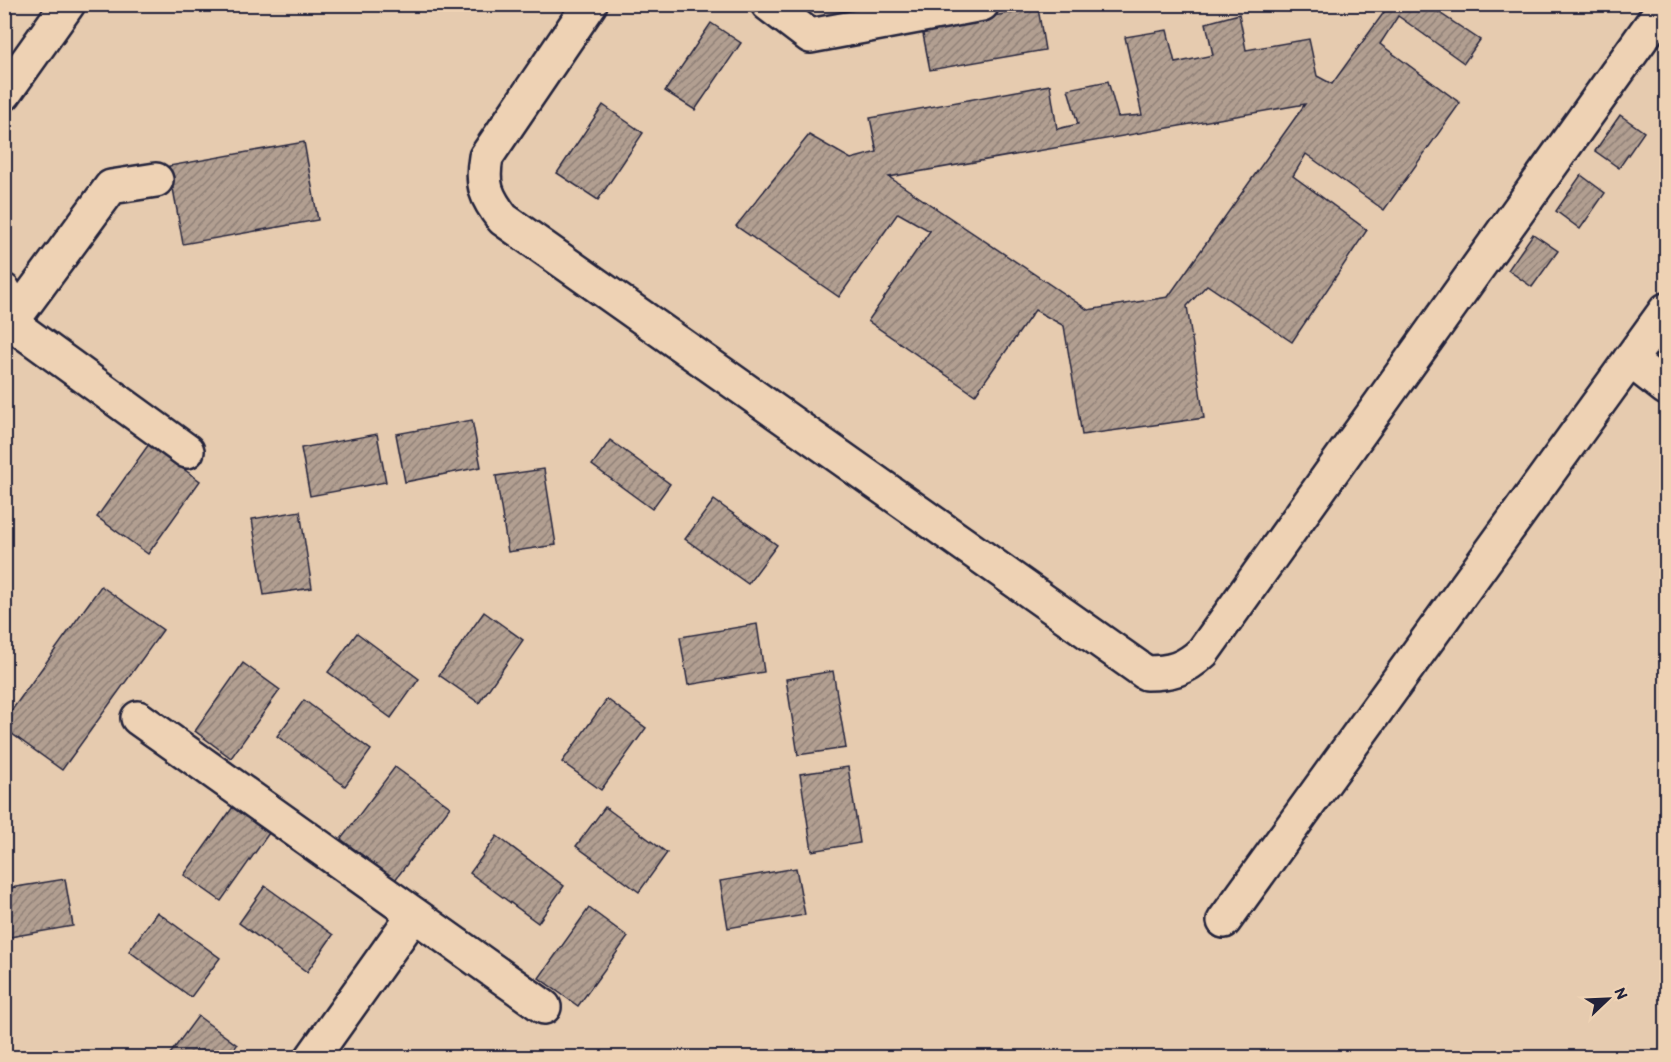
<svg xmlns="http://www.w3.org/2000/svg" width="1671" height="1062" viewBox="0 0 1671 1062" font-family="Itim,sans-serif">
  <style>
    .building { fill: url(#building-hatch); stroke: #22223b; stroke-width: 1.5; fill-rule: evenodd }
    .lines { fill: none; stroke-linecap: round; stroke-linejoin: round }
    .minor-casing { stroke: #22223b; stroke-width: 38 }
    .minor { stroke: #eed2b4; stroke-width: 33 }
  </style>
  <defs>
    <pattern id="building-hatch" width="6" height="6" patternUnits="userSpaceOnUse" patternTransform="scale(1.5)"><rect width="6" height="6" fill="#b29f91"/><path d="M-1 1l2-2M0 6l6-6M5 7l2-2" fill="none" stroke="#908178"/></pattern>
  </defs>
  <rect width="100%" height="100%" fill="#e6cbaf"/>
  <filter id="ink" filterUnits="userSpaceOnUse"><feTurbulence type="fractalNoise" baseFrequency=".0167" numOctaves="2"/><feDisplacementMap in="SourceGraphic" scale="12" xChannelSelector="R" yChannelSelector="G"/><feConvolveMatrix kernelMatrix="1 2 1 2 8 2 1 2 1" color-interpolation-filters="sRGB"/></filter>
  <g filter="url(#ink)">
    <g class="building">
      <path d="M1390,4H1426L1480,40L1464,63L1398,16L1380,44L1460,103L1384,210L1306,154L1293,176L1367,230L1292,342L1207,285L1187,306L1204,418L1082,435L1064,326L1035,310L975,395L868,321L930,231L898,213L839,297L736,226L809,135L851,159L877,152L870,118L1050,85L1057,129L1078,124L1068,89L1108,81L1118,117L1142,115L1125,37L1167,30L1175,63L1213,55L1206,23L1239,14L1246,50L1309,39L1317,76L1332,84ZM1305,104L1168,297L1088,310L889,177Z"/>
      <polygon points="1038,8 1045,50 930,70 922,29"/>
      <polygon points="711,23 741,43 695,110 665,91"/>
      <polygon points="603,105 643,133 598,200 557,173"/>
      <polygon points="1620,115 1644,132 1619,168 1595,151"/>
      <polygon points="304,142 318,220 183,244 169,166"/>
      <polygon points="1581,175 1605,193 1580,229 1556,211"/>
      <polygon points="1533,234 1558,251 1532,287 1508,270"/>
      <polygon points="472,420 481,467 405,482 396,434"/>
      <polygon points="377,434 386,482 310,496 301,448"/>
      <polygon points="610,440 670,484 652,509 592,465"/>
      <polygon points="149,444 200,481 148,554 97,517"/>
      <polygon points="544,469 556,545 508,552 496,476"/>
      <polygon points="714,500 777,545 748,584 685,539"/>
      <polygon points="300,511 312,588 264,595 252,519"/>
      <polygon points="101,586 163,630 62,770 4,728 4,721"/>
      <polygon points="484,612 523,640 479,703 439,675"/>
      <polygon points="757,624 764,672 688,685 680,637"/>
      <polygon points="357,633 419,679 391,718 328,672"/>
      <polygon points="243,663 280,690 231,758 195,731"/>
      <polygon points="833,671 846,748 798,755 786,679"/>
      <polygon points="607,699 646,728 601,790 562,762"/>
      <polygon points="304,700 371,750 345,786 277,736"/>
      <polygon points="395,767 450,807 395,880 341,839"/>
      <polygon points="848,767 860,843 812,851 800,774"/>
      <polygon points="233,807 269,833 221,901 184,875"/>
      <polygon points="605,807 667,853 639,892 576,846"/>
      <polygon points="497,836 564,886 538,923 470,873"/>
      <polygon points="796,868 805,915 728,928 720,881"/>
      <polygon points="65,879 73,926 4,938 4,889"/>
      <polygon points="265,886 333,935 307,972 239,923"/>
      <polygon points="589,908 628,937 578,1006 539,978"/>
      <polygon points="157,912 220,958 191,997 129,951"/>
      <polygon points="198,1016 237,1045 228,1058 167,1058"/>
    </g>
    <g class="lines">
      <g class="minor-casing">
        <g id="minor">
          <path d="M590,4L486,157C481,185 486,197 503,219L1146,673C1171,673 1185,669 1203,652L1666,4"/>
          <polyline points="768,4 810,36 982,4"/>
          <polyline points="4,94 68,4"/>
          <polyline points="4,291 11,323 187,451"/>
          <polyline points="4,328 11,323 111,187 156,180"/>
          <polyline points="1630,360 1666,388"/>
          <polyline points="138,718 544,1007"/>
          <polyline points="1224,921 1666,310"/>
          <polyline points="312,1058 413,916"/>
        </g>
      </g>
      <use href="#minor" class="minor"/>
    </g>
  </g>
  <rect width="1671" height="1062" fill="none" stroke="#eed2b4" stroke-width="24"/>
  <rect x="12" y="12" width="1647" height="1038" fill="none" stroke="#22223b" stroke-width="2" filter="url(#ink)"/>
  <g transform="translate(1608 999) rotate(67)" stroke="#eed2b4" stroke-width="4.5" paint-order="stroke">
  <path d="M0-4.5L10 22L0 15L-10 22Z" fill="#22223b"/>
  <text y="-9" font-size="16" font-weight="bold" text-anchor="middle" fill="#22223b">N</text>
  </g>
</svg>
